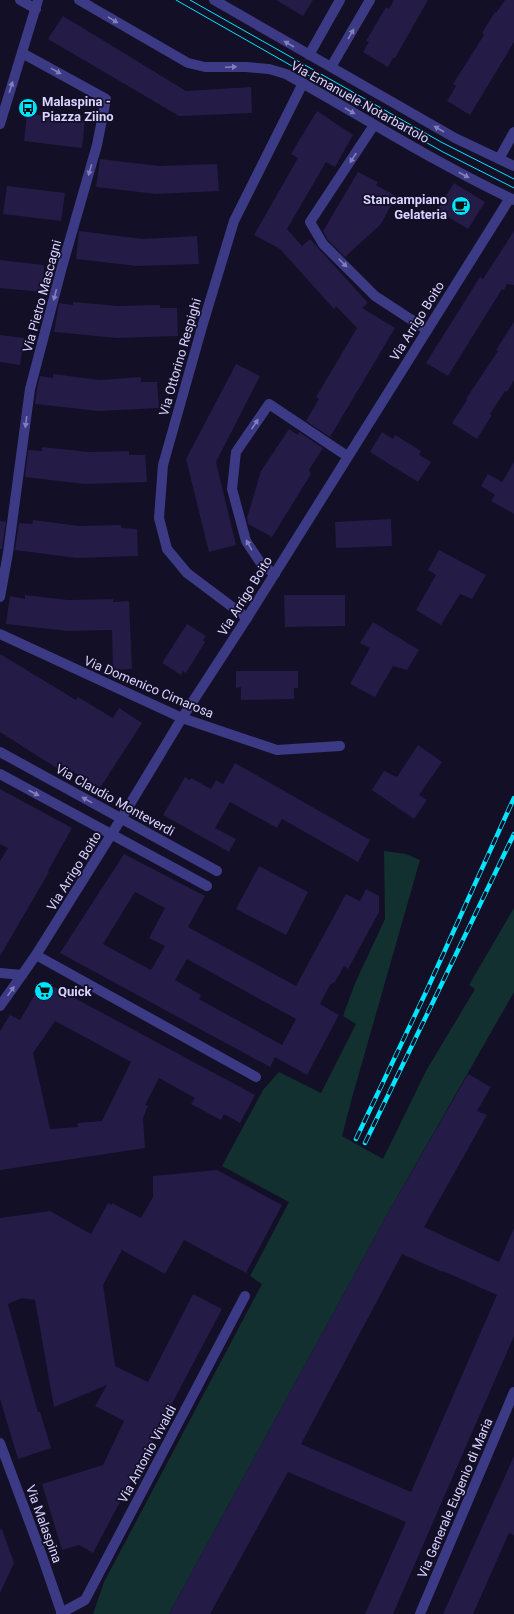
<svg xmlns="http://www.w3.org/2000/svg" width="514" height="1614" viewBox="0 0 514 1614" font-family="Roboto,sans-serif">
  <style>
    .green { fill: #12302f }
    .building { fill: #241b47; fill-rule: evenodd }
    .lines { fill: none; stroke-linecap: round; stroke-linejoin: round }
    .minor { stroke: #3d3a85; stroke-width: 10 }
    .tram { stroke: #00e5ff; stroke-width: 1 }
    .rail-casing { stroke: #00e5ff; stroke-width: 4.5 }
    .rail { stroke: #130f26; stroke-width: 3; stroke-dasharray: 9; stroke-linecap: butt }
    .oneway { fill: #837fbc }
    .labels { text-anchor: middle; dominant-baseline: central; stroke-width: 3.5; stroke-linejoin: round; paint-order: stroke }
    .poi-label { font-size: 13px; font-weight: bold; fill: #d9d4ff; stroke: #130f26; text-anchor: start }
    .street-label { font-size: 13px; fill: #d9d4ff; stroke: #130f26 }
  </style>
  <rect width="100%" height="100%" fill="#130f26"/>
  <polygon class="green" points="384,851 406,854 420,860 352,1098 342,1136 383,1159 426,1071 475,989 469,985 514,908 514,992 388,1213 169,1614 93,1614 104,1582 262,1284 250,1276 289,1202 222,1166 263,1090 279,1072 321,1093 356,1024 343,1016 356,981 385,919"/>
  <g class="building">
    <polygon points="276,0 313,0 303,16"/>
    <polygon points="394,0 428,0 395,58 393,58 388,67 363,52 369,42 366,41 386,7 389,9"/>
    <polygon points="505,0 514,0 514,42 470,115 447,101 456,86 453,84 484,35 482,33 495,12 496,13"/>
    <polygon points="63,16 186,91 251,87 252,113 179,116 48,39"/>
    <polygon points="317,111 353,135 335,167 326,162 287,229 302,246 310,239 368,303 362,308 395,328 330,437 306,421 319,399 316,397 357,328 336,306 334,309 280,249 254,235 298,158 291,154"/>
    <polygon points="27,114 85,120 82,148 24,141"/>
    <polygon points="100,159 159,166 217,164 219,191 156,194 96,187"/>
    <polygon points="358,172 378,182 376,185 396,196 381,224 345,257 328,240 323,231"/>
    <polygon points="454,183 485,202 468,229 437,210"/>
    <polygon points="7,186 65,193 61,221 3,214"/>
    <polygon points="79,231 142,239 197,236 199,264 137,266 76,259"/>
    <polygon points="514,231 514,285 507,284 504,290 502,289 448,376 426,363 480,277 483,279"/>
    <polygon points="0,260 44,265 42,292 0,288"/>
    <polygon points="73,302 118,306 160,305 160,308 177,308 178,336 117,338 54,332 59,303 73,305"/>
    <polygon points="514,322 514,380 507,392 505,391 490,414 492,415 477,439 452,423 467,400 466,399 498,351 496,350"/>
    <polygon points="0,335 24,338 20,365 0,362"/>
    <polygon points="236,364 260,376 216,462 236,545 209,552 186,459"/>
    <polygon points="53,374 100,380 141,377 141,382 157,382 159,408 99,411 35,404 37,389 40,376 53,378"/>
    <polygon points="289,429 298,435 299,432 323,448 309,470 311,474 272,537 248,524 247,518 261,471"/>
    <polygon points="382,432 393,439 395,435 421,451 419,455 431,462 418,482 370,452"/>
    <polygon points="42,447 89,452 129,451 129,455 145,455 147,482 84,484 25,477 28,450 42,451"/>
    <polygon points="514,462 514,514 491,501 495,495 481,486 488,474 502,482"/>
    <polygon points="391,519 392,546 336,548 335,522"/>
    <polygon points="33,520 79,526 121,525 121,528 137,529 138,556 76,558 15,550 19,523 32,524"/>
    <polygon points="0,521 6,522 2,549 0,549"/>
    <polygon points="439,550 486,575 472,599 460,594 441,625 416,610 436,575 428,570"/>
    <polygon points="25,595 68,600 113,599 113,602 129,601 132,669 113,670 112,630 67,631 6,624 10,596 25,599"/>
    <polygon points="284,595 345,595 345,626 285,627"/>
    <polygon points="373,622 419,650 407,670 393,666 375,697 350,684 370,648 360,643"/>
    <polygon points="187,624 206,636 203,640 205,642 186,673 183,671 181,675 162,663"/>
    <polygon points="0,654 76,700 78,697 113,718 119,708 142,723 100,788 60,764 58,769 0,732"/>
    <polygon points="236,671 298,671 298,688 294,688 294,699 241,700 241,687 236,688"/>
    <polygon points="418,745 442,762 419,795 427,800 414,819 372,790 384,771 397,777"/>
    <polygon points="235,763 370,840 358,862 282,819 277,828 230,802 215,828 236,839 229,852 163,815 185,777 190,780 191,778 211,789 216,780 223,784"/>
    <polygon points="0,789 72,828 48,871 49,872 0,956 0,861 8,848 0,844"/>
    <path d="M124,854L205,896L188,927L296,986L346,894L360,901L366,889L379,896V912L348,969L344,966L335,982L330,985L320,1004L339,1015L307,1075L275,1057L270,1067L60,953ZM135,892L165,908L149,938L165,946L151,970L103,944ZM187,959L296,1019L282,1045L199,999L201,995L175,980Z"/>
    <polygon points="259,866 308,892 286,935 236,909"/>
    <path d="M43,981L255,1095L240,1123L224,1114L221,1120L191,1104L195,1098L159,1078L145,1105L148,1106L143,1118L145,1148L0,1170V1031L10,1015L20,1020ZM55,1021L131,1062L102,1121L77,1123L78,1127L50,1129L33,1053Z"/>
    <path d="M468,1074L491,1087L477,1111L487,1115L424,1227L499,1262L514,1228V1336L393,1614H365L406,1522L288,1472L210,1614H169L388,1213ZM402,1254L443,1272V1271L497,1295L411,1492L301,1444Z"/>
    <polygon points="217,1170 282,1205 246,1273 184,1240 165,1274 122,1250 103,1285 115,1366 148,1382 193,1294 222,1309 93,1553 79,1545 62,1550 42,1484 103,1465 124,1421 95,1406 107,1385 54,1407 35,1300 22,1298 8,1304 38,1412 40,1412 51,1448 18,1459 0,1399 0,1218 50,1211 91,1234 108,1203 112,1205 112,1203 141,1218 153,1197 153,1176"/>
    <polygon points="514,1456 514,1535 509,1533 473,1614 443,1614"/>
    <polygon points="2,1529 14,1563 0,1593 0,1530"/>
  </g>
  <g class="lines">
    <g class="minor">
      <polyline points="20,0 36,9"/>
      <path d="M79,0L188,63L205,67H246L269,69L286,74C362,116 435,163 514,200"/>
      <polyline points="214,0 455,138 514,166"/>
      <polyline points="309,55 340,0"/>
      <polyline points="331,67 370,0"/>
      <polyline points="0,124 38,0"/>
      <polyline points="374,125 310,222 323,244 375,296 427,330"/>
      <polyline points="499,159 514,132"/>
      <polyline points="275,574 262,565 246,541 232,489 236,452 269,404 347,456"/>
      <polyline points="0,597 8,553 30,389 62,267 97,145 106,99 22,53"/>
      <polyline points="247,618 187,573 167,549 159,518 163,465 202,327 234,221 303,83"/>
      <polyline points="0,634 182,718 277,750 340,746"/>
      <polyline points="0,752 217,871"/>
      <polyline points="0,774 207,886"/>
      <polyline points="36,955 256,1077"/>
      <polyline points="0,973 22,975"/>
      <polyline points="0,1006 36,955 121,819 182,718 247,618 510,198"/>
      <polyline points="0,1443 41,1553 62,1614"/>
      <polyline points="61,1613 85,1600 245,1296"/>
      <polyline points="420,1614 514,1392"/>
    </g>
    <g class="tram">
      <polyline points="176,0 443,152 514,188"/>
      <polyline points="190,0 441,142 514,179"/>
    </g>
    <g class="rail-casing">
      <g id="rail">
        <polyline points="356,1139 426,992 514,798"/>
        <polyline points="365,1143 514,834"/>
      </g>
    </g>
    <use href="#rail" class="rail"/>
  </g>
  <defs><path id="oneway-solid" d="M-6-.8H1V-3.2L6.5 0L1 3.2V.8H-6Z"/></defs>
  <g class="oneway">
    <use href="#oneway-solid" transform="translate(113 20) rotate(31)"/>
    <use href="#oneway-solid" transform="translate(351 34) rotate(-60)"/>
    <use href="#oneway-solid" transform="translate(289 44) rotate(-150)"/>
    <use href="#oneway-solid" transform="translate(231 67) rotate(-2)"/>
    <use href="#oneway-solid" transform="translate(56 71) rotate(29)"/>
    <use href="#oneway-solid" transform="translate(11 87) rotate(-73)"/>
    <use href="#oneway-solid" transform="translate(350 111) rotate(30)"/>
    <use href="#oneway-solid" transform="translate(439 129) rotate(-150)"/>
    <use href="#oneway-solid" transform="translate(353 158) rotate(123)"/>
    <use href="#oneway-solid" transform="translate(90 170) rotate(106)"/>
    <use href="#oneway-solid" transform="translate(464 175) rotate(28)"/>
    <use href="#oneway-solid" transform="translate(343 263) rotate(45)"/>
    <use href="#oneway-solid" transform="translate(55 295) rotate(104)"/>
    <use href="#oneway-solid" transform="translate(26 422) rotate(98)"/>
    <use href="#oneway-solid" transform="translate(255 424) rotate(-56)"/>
    <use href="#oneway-solid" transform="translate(249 545) rotate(-120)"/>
    <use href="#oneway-solid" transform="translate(34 793) rotate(28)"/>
    <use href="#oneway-solid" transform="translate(87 800) rotate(-151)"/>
    <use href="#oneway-solid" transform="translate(11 991) rotate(-55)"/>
  </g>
  <defs>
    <g id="bus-disc" transform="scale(1)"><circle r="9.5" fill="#00e5ff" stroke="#130f26"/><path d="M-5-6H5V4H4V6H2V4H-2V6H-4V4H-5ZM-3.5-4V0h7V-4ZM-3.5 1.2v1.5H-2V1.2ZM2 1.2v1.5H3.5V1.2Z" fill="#111"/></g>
    <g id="cafe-disc" transform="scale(1)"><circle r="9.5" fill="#00e5ff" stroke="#130f26"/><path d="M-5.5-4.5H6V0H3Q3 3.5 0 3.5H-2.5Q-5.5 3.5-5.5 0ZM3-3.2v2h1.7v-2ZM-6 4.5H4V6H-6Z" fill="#111"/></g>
    <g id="supermarket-disc" transform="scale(1)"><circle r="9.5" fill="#00e5ff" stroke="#130f26"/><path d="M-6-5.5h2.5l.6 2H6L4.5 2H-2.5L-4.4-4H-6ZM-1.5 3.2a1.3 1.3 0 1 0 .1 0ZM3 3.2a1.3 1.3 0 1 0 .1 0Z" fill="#111"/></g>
  </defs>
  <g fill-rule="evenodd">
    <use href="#bus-disc" x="28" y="108"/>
    <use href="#cafe-disc" x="461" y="206"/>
    <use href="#supermarket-disc" x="44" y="991"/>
  </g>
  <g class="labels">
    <g class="poi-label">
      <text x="42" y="101">Malaspina -<tspan x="42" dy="15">Piazza Ziino</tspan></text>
      <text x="447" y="199" text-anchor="end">Stancampiano<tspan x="447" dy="15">Gelateria</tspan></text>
      <text x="58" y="991">Quick</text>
    </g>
    <g class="street-label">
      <text transform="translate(360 102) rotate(29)">Via Emanuele Notarbartolo</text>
      <text transform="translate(42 296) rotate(-75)">Via Pietro Mascagni</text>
      <text transform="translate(417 321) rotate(-58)">Via Arrigo Boito</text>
      <text transform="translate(180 357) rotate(-74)">Via Ottorino Respighi</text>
      <text transform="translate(245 596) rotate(-58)">Via Arrigo Boito</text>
      <text transform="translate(149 687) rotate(23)">Via Domenico Cimarosa</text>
      <text transform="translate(115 800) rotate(29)">Via Claudio Monteverdi</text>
      <text transform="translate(74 871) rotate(-58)">Via Arrigo Boito</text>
      <text transform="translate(147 1454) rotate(-62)">Via Antonio Vivaldi</text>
      <text transform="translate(455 1498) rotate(-67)">Via Generale Eugenio di Maria</text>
      <text transform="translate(44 1524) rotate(70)">Via Malaspina</text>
    </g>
  </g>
</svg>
